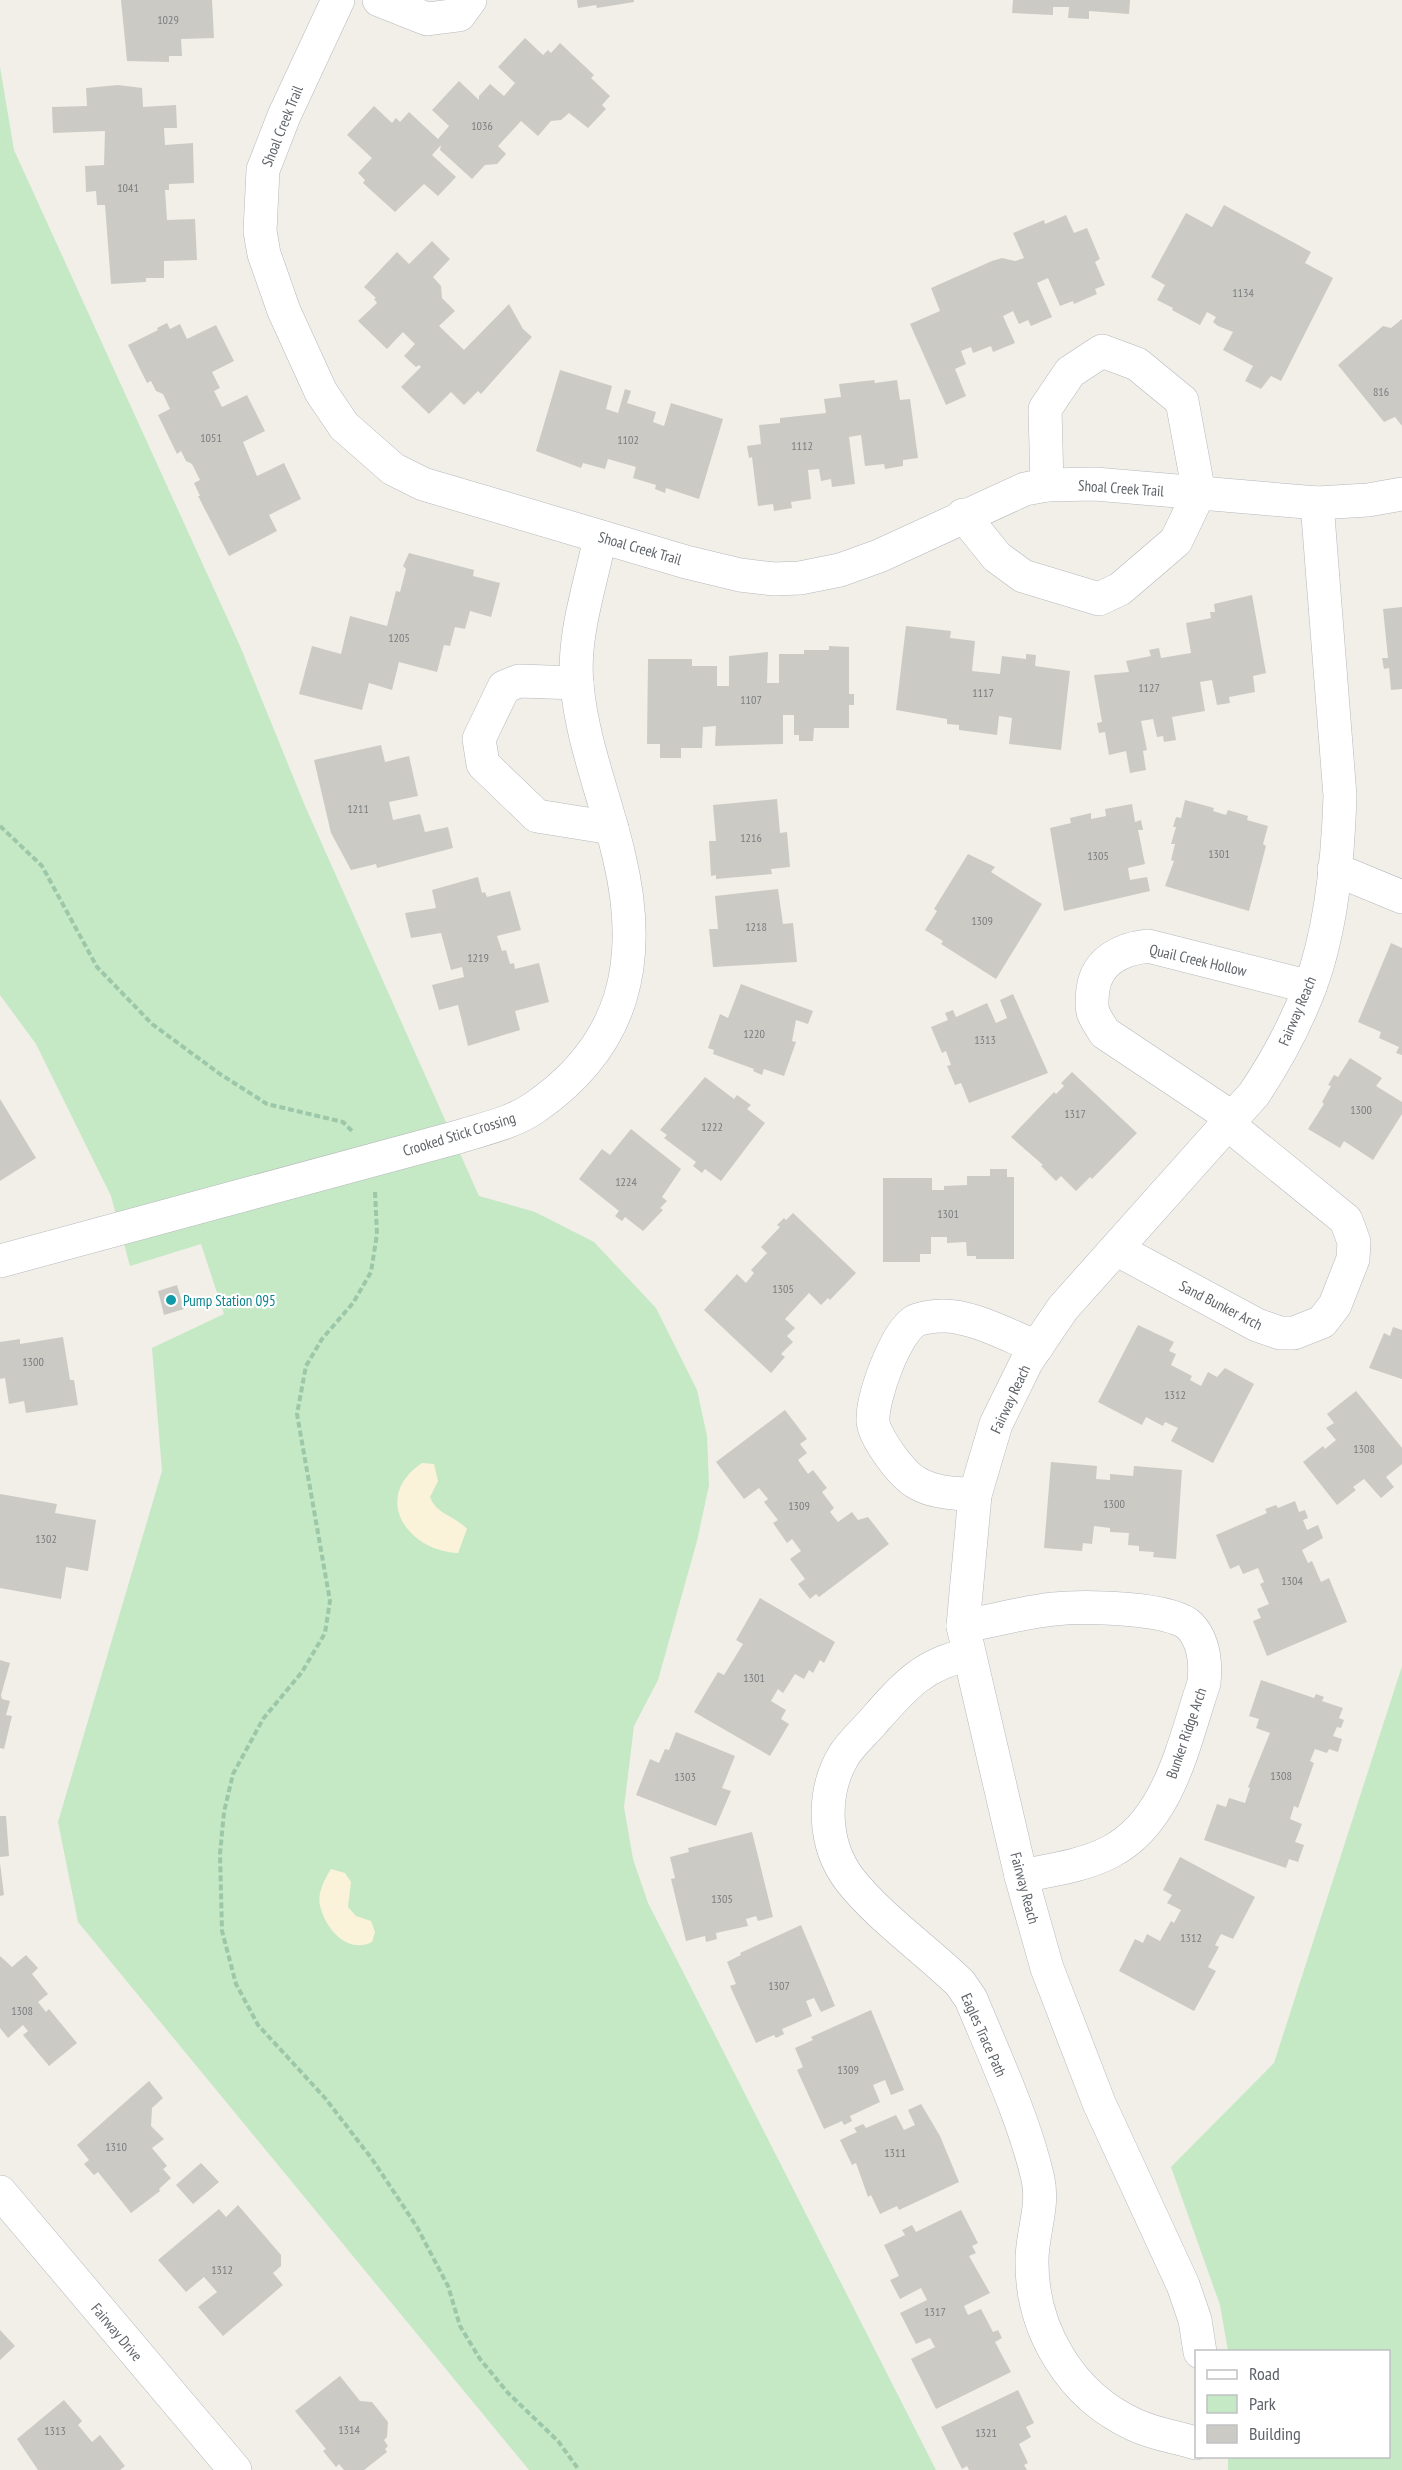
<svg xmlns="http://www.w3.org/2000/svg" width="1402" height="2470" viewBox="0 0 1402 2470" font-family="'PT Sans Narrow',sans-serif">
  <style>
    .green { fill: #c5e8c5 }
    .sand { fill: #fbf3d9 }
    .building { fill: #cccac5 }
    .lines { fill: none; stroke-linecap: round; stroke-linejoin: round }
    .minor-casing { stroke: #b5b8bc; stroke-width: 34 }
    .path { stroke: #9cc7a9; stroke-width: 4; stroke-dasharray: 6 3; stroke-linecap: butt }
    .minor { stroke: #fff; stroke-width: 33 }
    .culture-dot { fill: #0f9aa8; stroke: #fff; stroke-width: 2 }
    .labels { text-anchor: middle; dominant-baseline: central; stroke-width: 4.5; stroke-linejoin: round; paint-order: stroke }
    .number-label { font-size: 12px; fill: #7a7d7f }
    .street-label { font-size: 15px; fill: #5f6368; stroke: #fff }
    .culture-label { font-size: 15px; fill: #0d838f; stroke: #fff; text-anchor: start }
  </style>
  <rect width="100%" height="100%" fill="#f1efe8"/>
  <g class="green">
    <polygon points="0,67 14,150 240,646 305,806 479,1196 535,1212 594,1242 656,1308 697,1390 707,1436 709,1485 697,1541 658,1680 634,1726 624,1807 633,1859 648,1903 936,2470 529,2470 78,1922 58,1822 162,1471 152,1348 224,1314 201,1244 130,1266 111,1196 36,1044 0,995"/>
    <polygon points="1402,1666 1402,2470 1228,2470 1228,2457 1388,2456 1388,2352 1228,2351 1220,2305 1171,2167 1274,2063"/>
  </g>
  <g class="sand">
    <path d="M422,1463L434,1464L438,1481L430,1497C436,1514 455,1516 467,1529L458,1553C407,1551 371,1497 422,1463Z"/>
    <path d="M331,1869L345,1873L351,1882L348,1907L356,1916L371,1921L375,1932L372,1942C349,1954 327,1931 321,1909C316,1895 324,1880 331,1869Z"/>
  </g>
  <g class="building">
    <polygon points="121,0 212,0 214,38 181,39 182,56 169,56 169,62 127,61"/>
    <polygon points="577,0 634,0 634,2 597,8 596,5 578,8"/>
    <polygon points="1013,0 1130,0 1129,14 1089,11 1089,19 1068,18 1069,7 1053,7 1053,15 1012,13"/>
    <polygon points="525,38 543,55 548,50 551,53 560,43 594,75 591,78 610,96 602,105 606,109 588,128 569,113 561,120 551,121 538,136 521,121 498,146 506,154 497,164 485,165 472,179 440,150 441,145 432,155 456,177 438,196 424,184 395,212 363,183 365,180 358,173 372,158 347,135 374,106 392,123 396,118 400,122 409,112 438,139 449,126 432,110 459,81 479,100 479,96 490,84 504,96 515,83 498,67"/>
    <polygon points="118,85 142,88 143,107 176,105 177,128 164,128 165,145 193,143 194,183 169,184 169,190 165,190 167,220 195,219 197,260 164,261 164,278 146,278 146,282 111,284 105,205 97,205 96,191 86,192 85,166 104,165 105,131 53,133 52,107 87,106 86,88"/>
    <polygon points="1224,205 1311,252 1305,263 1333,278 1281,381 1271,376 1261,389 1245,381 1253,366 1223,350 1233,332 1218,326 1213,322 1216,317 1207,312 1200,325 1172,310 1173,308 1157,300 1165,285 1151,277 1186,213 1212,227"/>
    <polygon points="1066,215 1074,233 1087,228 1100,259 1095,262 1105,285 1095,289 1097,294 1074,304 1073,301 1060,306 1048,278 1037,283 1052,317 1031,326 1028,320 1019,324 1013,311 1003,316 1015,343 993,352 991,346 973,353 971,347 961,351 966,364 955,369 966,396 946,405 910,324 940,311 931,288 992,261 1002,258 1015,261 1024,258 1013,233 1044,220 1045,224"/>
    <polygon points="432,241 450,259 433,277 441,286 442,298 455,311 439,326 464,350 509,304 523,329 532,337 481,394 478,391 464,405 451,392 429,414 401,387 421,367 419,365 416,367 404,356 415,344 403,332 387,349 358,321 377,303 374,299 376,298 364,287 397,252 409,264"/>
    <polygon points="1402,319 1402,426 1395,417 1384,422 1338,365 1383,326 1391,328"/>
    <polygon points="167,323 170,329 180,324 187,339 216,325 234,361 212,372 220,388 214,391 222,407 247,395 265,431 243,442 257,476 284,463 301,499 269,515 277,531 229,556 198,496 200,496 194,483 200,480 192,464 186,461 181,451 177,454 158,415 170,409 163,394 156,391 151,381 147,383 128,345 158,330 157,328"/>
    <polygon points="560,370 612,386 606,409 618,413 625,389 631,391 627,403 656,412 653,422 664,426 671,403 723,419 699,499 666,488 665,493 655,489 656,485 633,478 636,467 608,459 605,469 583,463 581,468 536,451"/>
    <polygon points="874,380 875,383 897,380 900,400 910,399 918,458 903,460 903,466 885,469 884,464 865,466 861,435 849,437 855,484 832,487 831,479 821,481 819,469 808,470 811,499 791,502 792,508 774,511 773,504 758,506 752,457 749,458 747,446 761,444 759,425 780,423 780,418 826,413 824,399 841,397 839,384"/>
    <polygon points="409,553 474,570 473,576 500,583 491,617 470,611 465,629 455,627 450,646 444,645 437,672 399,662 392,690 369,683 362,710 299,694 312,646 341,654 350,616 387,626 396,591 400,592 406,569 403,566"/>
    <polygon points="1252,595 1266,673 1253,676 1255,692 1229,697 1230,703 1217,705 1212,680 1200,682 1205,711 1172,717 1176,740 1164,742 1163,736 1157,737 1153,719 1141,721 1147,750 1143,751 1146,770 1130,773 1126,751 1109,755 1105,732 1099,733 1097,723 1102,722 1094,675 1129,672 1126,661 1151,656 1149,650 1159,648 1161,658 1191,653 1186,623 1211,618 1210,612 1215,612 1214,604"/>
    <polygon points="1402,607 1402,689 1391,690 1389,668 1384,669 1382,658 1388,658 1383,609"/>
    <polygon points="906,626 951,631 950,638 975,641 972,671 1000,674 1002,656 1026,659 1026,654 1036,655 1035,666 1070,671 1061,750 1009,744 1012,718 999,716 997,735 959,730 959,725 947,724 947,719 896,710"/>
    <polygon points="829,646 849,647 849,694 854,694 854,705 849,705 849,728 814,728 813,741 799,741 799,735 794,735 794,715 783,715 783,744 715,746 716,726 703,727 702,748 681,748 681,758 660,758 660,744 647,744 648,659 692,659 692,666 717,666 717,686 729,686 729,656 768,652 767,683 779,683 779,654 804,654 804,650 829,650"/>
    <polygon points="381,745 385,762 409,756 418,796 389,802 393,820 420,814 425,832 448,827 453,848 377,868 376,864 351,870 331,833 314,760"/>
    <polygon points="777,799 780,833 787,832 790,867 771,869 772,874 716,879 716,875 711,876 709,841 716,841 713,805"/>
    <polygon points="1185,800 1214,808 1213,811 1226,815 1228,810 1248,816 1247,820 1268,826 1263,844 1266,846 1249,911 1165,886 1174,861 1171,860 1175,844 1171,844 1176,827 1173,827 1176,817 1181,818"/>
    <polygon points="1132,804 1135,822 1141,820 1143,830 1138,830 1145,864 1128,868 1130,880 1147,877 1150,891 1064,911 1050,828 1071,823 1070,818 1091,813 1091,819 1106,816 1105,809"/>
    <polygon points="968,854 995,867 991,872 1042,904 996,979 941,944 943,941 925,930 937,911 934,909"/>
    <polygon points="478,877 482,893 485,892 487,897 510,891 521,930 497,936 502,951 506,950 510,964 514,963 515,969 539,963 549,1002 515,1011 520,1030 468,1046 458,1005 439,1010 432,985 464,977 462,967 451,970 441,933 411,938 405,913 436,908 432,890"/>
    <polygon points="778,889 783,924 793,923 797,962 713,967 709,929 718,929 715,896"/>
    <polygon points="1391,943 1402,948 1402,1055 1396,1053 1399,1047 1379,1038 1381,1032 1358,1022"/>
    <polygon points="741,984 813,1011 808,1024 796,1020 792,1041 796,1042 784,1076 764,1069 762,1075 753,1071 754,1069 713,1054 714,1050 708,1048 720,1014 728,1018"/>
    <polygon points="1013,994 1048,1073 969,1103 961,1083 955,1085 947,1066 951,1065 946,1051 942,1053 931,1027 948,1020 945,1013 953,1010 956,1017 987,1003 996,1023 1007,1018 1000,1000"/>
    <polygon points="1350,1058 1382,1078 1376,1086 1402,1102 1402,1114 1373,1160 1344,1141 1340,1148 1308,1129 1324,1104 1322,1102 1331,1086 1328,1085 1334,1075 1338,1077"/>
    <polygon points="1072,1072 1137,1133 1092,1179 1090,1177 1076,1191 1061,1176 1056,1181 1041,1166 1043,1165 1011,1137 1054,1092 1056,1094 1064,1086 1061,1083"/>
    <polygon points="705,1077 734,1099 737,1095 751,1105 747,1109 765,1123 721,1181 705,1169 702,1173 693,1166 696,1162 664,1138 667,1135 660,1130"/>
    <polygon points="0,1099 36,1158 0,1181"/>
    <polygon points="631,1129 681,1169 662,1197 667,1201 660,1208 663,1210 643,1231 625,1217 622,1221 615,1216 619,1211 579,1179 602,1149 610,1155"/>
    <polygon points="990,1169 1007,1169 1007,1177 1014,1177 1014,1259 976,1259 976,1256 967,1256 966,1242 947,1243 947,1237 931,1237 931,1254 920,1254 920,1262 883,1262 883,1178 932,1178 932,1190 944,1190 944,1186 967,1185 967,1176 990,1176"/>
    <polygon points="793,1213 856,1273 830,1300 828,1298 821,1305 809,1293 785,1319 795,1328 787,1336 793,1342 781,1354 785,1357 771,1373 704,1310 737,1274 746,1283 754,1273 751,1270 767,1253 761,1247 780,1227 777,1225 784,1218 786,1220"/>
    <polygon points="177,1285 184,1309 164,1315 158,1291"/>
    <polygon points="1138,1325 1174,1342 1169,1351 1176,1354 1171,1365 1192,1376 1190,1380 1201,1386 1208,1372 1217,1377 1225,1368 1254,1384 1213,1463 1171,1441 1178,1428 1165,1422 1163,1426 1146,1417 1142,1425 1098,1402"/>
    <polygon points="1393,1327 1402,1330 1402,1379 1369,1368 1384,1333 1390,1336"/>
    <polygon points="63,1337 70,1380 74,1380 78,1405 26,1413 24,1401 9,1404 5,1378 0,1379 0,1342 20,1339 20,1344"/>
    <polygon points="1356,1391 1402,1448 1402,1464 1386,1477 1394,1487 1381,1498 1364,1479 1353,1487 1356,1490 1337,1505 1303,1462 1323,1446 1325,1449 1336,1440 1326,1428 1334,1423 1327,1414"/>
    <polygon points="785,1410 807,1439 800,1444 807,1453 798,1460 808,1474 813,1470 827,1488 822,1492 834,1508 830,1512 838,1522 852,1512 858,1520 868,1517 889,1544 819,1597 816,1594 810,1599 798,1584 805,1579 790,1559 801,1551 792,1539 787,1543 773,1523 778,1520 764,1502 768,1499 759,1488 744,1499 716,1462"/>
    <polygon points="1051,1462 1097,1466 1096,1479 1110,1480 1110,1474 1133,1476 1134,1466 1182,1470 1176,1559 1153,1557 1154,1552 1139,1551 1139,1546 1128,1545 1129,1533 1110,1532 1110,1528 1094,1526 1092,1544 1083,1543 1082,1551 1044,1548"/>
    <polygon points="0,1494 57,1504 55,1513 96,1520 88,1571 66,1567 61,1599 0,1588"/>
    <polygon points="1295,1501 1299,1512 1305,1510 1308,1518 1303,1520 1307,1530 1318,1525 1323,1538 1302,1550 1308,1563 1312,1561 1321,1582 1329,1578 1347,1622 1267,1656 1253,1621 1261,1618 1257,1609 1269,1604 1260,1584 1264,1582 1258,1568 1243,1574 1239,1565 1230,1569 1216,1535 1267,1513 1265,1509 1276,1505 1278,1508"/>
    <polygon points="760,1598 835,1642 824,1663 820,1660 813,1673 809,1670 804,1679 795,1674 783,1693 778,1689 771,1701 786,1710 781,1719 789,1724 770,1756 694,1712 718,1672 724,1675 743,1644 736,1640"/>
    <polygon points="0,1660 10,1663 1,1695 2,1699 10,1701 6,1715 12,1716 4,1749 0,1748"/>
    <polygon points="1261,1680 1314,1698 1316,1694 1324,1697 1322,1701 1343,1708 1339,1718 1344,1720 1341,1728 1337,1727 1333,1736 1342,1739 1338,1752 1329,1749 1327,1753 1315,1749 1310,1761 1314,1763 1298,1808 1294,1806 1290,1819 1302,1824 1295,1842 1304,1845 1298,1862 1289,1859 1286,1868 1204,1840 1217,1804 1226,1807 1229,1798 1245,1803 1250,1788 1248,1787 1270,1733 1256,1728 1259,1719 1249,1716"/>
    <polygon points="676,1732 735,1756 722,1788 731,1791 716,1826 636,1795 650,1759 659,1763 665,1749 669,1750"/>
    <polygon points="0,1816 6,1816 9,1856 0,1857"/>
    <polygon points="752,1832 773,1917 758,1921 756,1916 746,1919 748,1926 716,1933 717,1939 706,1942 705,1936 686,1941 671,1879 675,1878 670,1857 689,1852 688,1848"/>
    <polygon points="1180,1857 1255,1897 1233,1939 1221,1934 1215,1945 1219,1947 1208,1967 1216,1971 1194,2011 1119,1971 1135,1939 1143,1943 1147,1934 1160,1941 1171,1921 1174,1923 1181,1910 1167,1903 1172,1895 1163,1890"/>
    <polygon points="0,1863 4,1895 0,1896"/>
    <polygon points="801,1925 835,2006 821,2012 814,1998 806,2001 812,2016 782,2029 784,2034 776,2038 774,2035 756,2043 730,1986 736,1984 727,1962 741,1955 740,1953"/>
    <polygon points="26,1955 38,1968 32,1974 48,1994 38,2002 46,2012 49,2009 77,2043 49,2066 23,2035 28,2031 23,2025 8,2038 0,2028 0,1956 12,1967"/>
    <polygon points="871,2010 904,2090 891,2095 885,2080 873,2085 880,2102 850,2116 852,2121 844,2125 842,2121 824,2129 797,2070 803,2067 795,2048 813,2040 811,2037"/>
    <polygon points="149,2081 163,2098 152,2108 151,2126 164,2139 152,2148 167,2166 163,2169 171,2178 159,2189 160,2191 131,2213 98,2172 94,2175 84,2164 89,2160 77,2145"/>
    <polygon points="921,2104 940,2136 959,2182 899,2210 897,2206 880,2214 871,2195 868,2197 856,2163 852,2165 840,2140 857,2132 854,2128 863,2124 866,2128 896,2115 904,2130 915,2125 908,2110"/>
    <polygon points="201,2163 219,2182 193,2204 176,2185"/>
    <polygon points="238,2205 281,2255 281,2266 273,2273 283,2285 223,2336 198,2307 217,2292 204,2277 186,2292 158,2260 219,2209 226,2217"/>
    <polygon points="961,2210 978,2243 972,2246 976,2253 969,2256 990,2293 964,2306 968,2315 981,2309 993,2332 998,2330 1002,2338 995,2342 1011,2372 936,2409 911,2359 935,2347 930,2338 916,2344 900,2313 927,2300 921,2288 900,2299 890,2280 899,2276 884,2245 905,2235 902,2230 912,2225 916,2232"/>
    <polygon points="0,2330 15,2346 0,2360"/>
    <polygon points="340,2376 360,2401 372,2402 388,2422 387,2437 384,2440 388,2446 385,2449 387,2452 364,2470 344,2470 339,2464 336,2467 323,2451 326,2449 295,2411"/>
    <polygon points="1018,2390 1034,2423 1026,2427 1031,2437 1019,2444 1028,2463 1024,2465 1027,2470 969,2470 967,2466 962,2469 941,2427"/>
    <polygon points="64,2400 82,2421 78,2425 92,2442 100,2435 125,2466 120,2470 38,2470 17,2439"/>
  </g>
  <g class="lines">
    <g class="minor-casing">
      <g id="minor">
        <polyline points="338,0 284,116 263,170 260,231 264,254 284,311 321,392 344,426 393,469 423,484 686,562 740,575 774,579 800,578 840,570 879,556 1025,489 1047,485 1095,484 1317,503 1368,500 1402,494"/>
        <polyline points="379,0 427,19 459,15 470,0"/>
        <polyline points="963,515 997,557 1023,576 1099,599 1120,589 1176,541 1199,493 1182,401 1137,364 1102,351 1070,372 1045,409 1047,485"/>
        <polyline points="577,683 519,681 504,687 479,739 483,764 537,816 612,828"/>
        <polyline points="1334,869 1402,897"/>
        <path d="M1234,1119L1105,1033C1101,1027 1096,1020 1093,1012C1091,1005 1092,997 1093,989C1097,960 1122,949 1148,946L1310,987"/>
        <polyline points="1116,1249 1257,1325 1280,1333 1294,1333 1322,1322 1335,1305 1353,1259 1354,1242 1346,1220 1229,1125"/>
        <path d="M0,1261L458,1137C483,1129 512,1123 534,1108C626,1045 644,960 619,856C606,799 582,743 577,684C572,636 591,584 600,537"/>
        <path d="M975,1495C956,1493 933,1493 917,1483C902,1475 874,1437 873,1421C872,1398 895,1333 915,1321C921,1318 934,1316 941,1316C969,1314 1011,1337 1037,1347"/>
        <path d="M963,1626C993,1621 1024,1612 1054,1609C1082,1606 1172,1607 1190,1626C1204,1641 1206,1663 1204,1683C1184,1741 1170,1821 1110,1852C1083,1866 1051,1870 1021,1876"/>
        <path d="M969,1655C922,1663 901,1690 871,1724C862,1734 851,1744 844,1755C821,1793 823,1845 850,1880C878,1916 926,1950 960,1983L971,1999C994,2055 1025,2121 1038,2179C1044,2207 1032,2233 1032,2260C1031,2330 1071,2396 1135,2425C1154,2434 1176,2437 1196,2443"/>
        <polyline points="0,2192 235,2470"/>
        <path d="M1200,2352L1195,2320L1183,2285L1099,2103L1047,1968L1021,1876L963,1626L975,1495L996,1424L1027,1361L1063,1308L1254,1094C1276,1061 1296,1024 1310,987C1332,928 1338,858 1340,796L1317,503"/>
      </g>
    </g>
    <g class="path">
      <polyline points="0,826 42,866 97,967 152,1024 220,1074 267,1104 343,1122 353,1132"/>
      <polyline points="375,1192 377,1234 371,1272 353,1303 322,1339 306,1366 297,1414 330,1601 325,1633 302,1672 263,1719 233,1774 224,1812 220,1854 222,1931 236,1984 258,2025 325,2098 372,2159 417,2227 448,2286 460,2326 480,2359 508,2393 558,2441 579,2470"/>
    </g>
    <use href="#minor" class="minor"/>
  </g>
  <circle class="culture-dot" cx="171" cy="1300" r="6"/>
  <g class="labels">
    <g class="number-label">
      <text x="168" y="19">1029</text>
      <text x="482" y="125">1036</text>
      <text x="128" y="187">1041</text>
      <text x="1243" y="292">1134</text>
      <text x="1381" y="391">816</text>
      <text x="211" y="437">1051</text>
      <text x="628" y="439">1102</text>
      <text x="802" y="445">1112</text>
      <text x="399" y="637">1205</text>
      <text x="1149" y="687">1127</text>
      <text x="983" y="692">1117</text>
      <text x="751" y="699">1107</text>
      <text x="358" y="808">1211</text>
      <text x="751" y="837">1216</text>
      <text x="1219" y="853">1301</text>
      <text x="1098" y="855">1305</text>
      <text x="982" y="920">1309</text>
      <text x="756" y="926">1218</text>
      <text x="478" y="957">1219</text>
      <text x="754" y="1033">1220</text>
      <text x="985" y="1039">1313</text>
      <text x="1361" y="1109">1300</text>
      <text x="1075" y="1113">1317</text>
      <text x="712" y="1126">1222</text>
      <text x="626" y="1181">1224</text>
      <text x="948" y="1213">1301</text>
      <text x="783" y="1288">1305</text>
      <text x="33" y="1361">1300</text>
      <text x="1175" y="1394">1312</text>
      <text x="1364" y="1448">1308</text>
      <text x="1114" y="1503">1300</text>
      <text x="799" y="1505">1309</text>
      <text x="46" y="1538">1302</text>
      <text x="1292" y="1580">1304</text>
      <text x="754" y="1677">1301</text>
      <text x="1281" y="1775">1308</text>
      <text x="685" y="1776">1303</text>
      <text x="722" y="1898">1305</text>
      <text x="1191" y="1937">1312</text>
      <text x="779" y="1985">1307</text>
      <text x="22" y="2010">1308</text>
      <text x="848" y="2069">1309</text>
      <text x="116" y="2146">1310</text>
      <text x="895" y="2152">1311</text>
      <text x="222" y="2269">1312</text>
      <text x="935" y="2311">1317</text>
      <text x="349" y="2429">1314</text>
      <text x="55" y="2430">1313</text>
      <text x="986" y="2432">1321</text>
    </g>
    <g class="street-label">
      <text transform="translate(282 126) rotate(-68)">Shoal Creek Trail</text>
      <text transform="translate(1121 488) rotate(4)">Shoal Creek Trail</text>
      <text transform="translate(640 548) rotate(16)">Shoal Creek Trail</text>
      <text transform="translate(1198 960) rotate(13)">Quail Creek Hollow</text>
      <text transform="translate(1297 1011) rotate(-67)">Fairway Reach</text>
      <text transform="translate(459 1134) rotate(-17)">Crooked Stick Crossing</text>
      <text transform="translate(1221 1305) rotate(27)">Sand Bunker Arch</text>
      <text transform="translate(1010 1399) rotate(-65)">Fairway Reach</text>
      <text transform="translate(1186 1733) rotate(-71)">Bunker Ridge Arch</text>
      <text transform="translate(1025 1888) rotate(75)">Fairway Reach</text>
      <text transform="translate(984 2035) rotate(66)">Eagles Trace Path</text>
      <text transform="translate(117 2332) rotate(50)">Fairway Drive</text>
    </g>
    <g class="culture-label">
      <text x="183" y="1300">Pump Station 095</text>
    </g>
  </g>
  <rect x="1195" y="2350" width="195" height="108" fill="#ffffff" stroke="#bfc1c3" stroke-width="1.5"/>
  <rect x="1207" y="2370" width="30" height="9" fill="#ffffff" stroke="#bfc1c3" stroke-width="1.5"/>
  <text x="1249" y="2380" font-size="18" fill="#5f6368">Road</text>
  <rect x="1207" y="2395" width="30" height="18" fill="#c5e8c5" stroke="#bfc1c3" stroke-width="1.5"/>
  <text x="1249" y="2410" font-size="18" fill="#5f6368">Park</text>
  <rect x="1207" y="2425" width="30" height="18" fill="#cccac5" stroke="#bfc1c3" stroke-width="1.5"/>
  <text x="1249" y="2440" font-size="18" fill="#5f6368">Building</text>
</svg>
